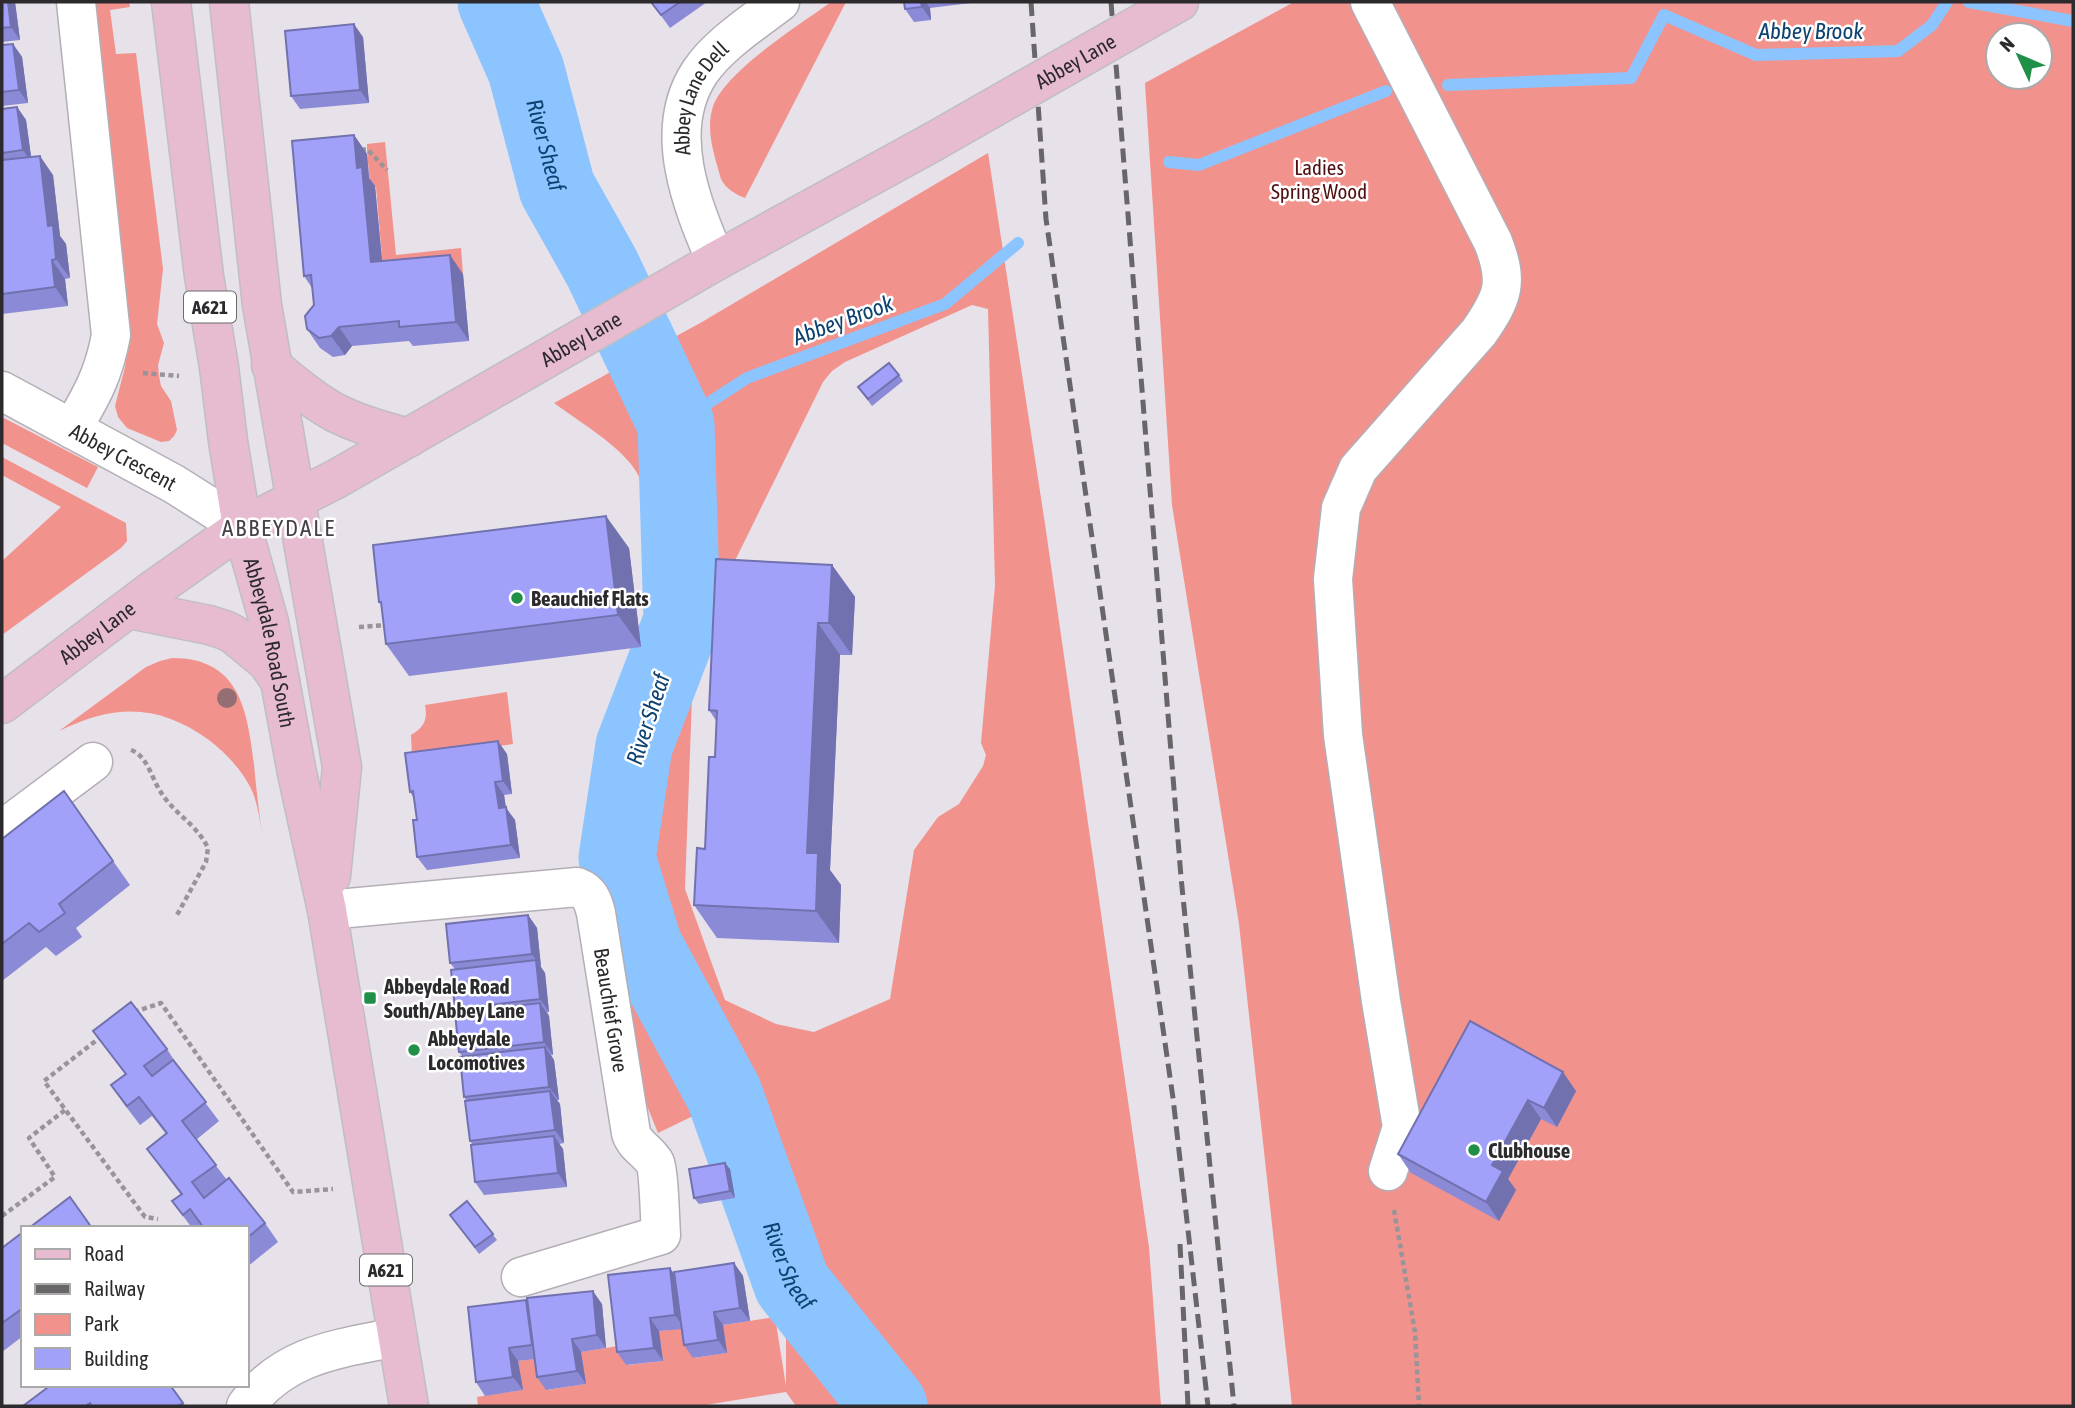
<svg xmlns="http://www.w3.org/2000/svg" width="2075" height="1408" viewBox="0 0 2075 1408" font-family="'Asap Condensed',sans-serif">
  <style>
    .green { fill: #f2928d; fill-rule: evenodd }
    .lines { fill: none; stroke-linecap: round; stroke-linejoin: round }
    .stream { stroke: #8cc4ff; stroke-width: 12 }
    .river { stroke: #8cc4ff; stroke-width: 77 }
    .minor-casing { stroke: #b4aeb6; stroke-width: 41 }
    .major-casing { stroke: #c0bfc0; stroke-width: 41 }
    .path { stroke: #98949a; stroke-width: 4.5; stroke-dasharray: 5 3.5; stroke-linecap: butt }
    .minor { stroke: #fff; stroke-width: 38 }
    .major { stroke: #e7bbd0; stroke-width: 38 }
    .rail { stroke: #69666a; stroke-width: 5; stroke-dasharray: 14 7; stroke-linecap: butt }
    .major-bridge-casing { stroke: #c0bfc0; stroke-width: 41; stroke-linecap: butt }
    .major-bridge { stroke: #e7bbd0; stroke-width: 38 }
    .tree { fill: #946e73 }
    .wall { fill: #8b8ad7 }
    .shaded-wall { fill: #7171af }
    .building { fill: #a2a1fa; stroke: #7171af; stroke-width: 2 }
    .poi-dot { fill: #208f48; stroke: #fff; stroke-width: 2.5 }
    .labels { text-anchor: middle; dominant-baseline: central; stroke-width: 5; stroke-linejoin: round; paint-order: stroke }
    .shield { fill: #fff; stroke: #6b6a6c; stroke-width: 2 }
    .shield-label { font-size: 19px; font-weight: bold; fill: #2c2a2d }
    .street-label { font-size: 21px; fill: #2c2a2d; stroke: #fff }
    .park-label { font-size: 21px; fill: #501012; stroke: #fff }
    .poi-label { font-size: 21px; font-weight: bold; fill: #2c2a2d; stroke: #fff; text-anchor: start }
    .water-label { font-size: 23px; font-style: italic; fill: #0e4270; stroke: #fff }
    .neighbourhood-label { font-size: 23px; letter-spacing: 2px; fill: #464148; stroke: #fff }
  </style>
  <rect width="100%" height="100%" fill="#e7e1e9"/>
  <g class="green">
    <polygon points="96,2 129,2 130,7 110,10 116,54 136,53 163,269 157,324 164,343 158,365 159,376 161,386 171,401 177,430 174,436 169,441 161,442 127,428 118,417 115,406 125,367 129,339"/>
    <path d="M831,2H846L745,198C735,194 726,189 721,179C715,157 706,133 712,110C720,74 801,24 831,2Z"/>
    <path d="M1294,2H2073V1406H1292L1239,924L1172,505L1145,83ZM1998,35H2040V77H1998Z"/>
    <polygon points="385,142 396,255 461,248 463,274 384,281 376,187 370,187 367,149 367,144"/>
    <path d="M988,153L1045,524L1149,1247L1161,1406H796L786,1392L699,1406H478L477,1397L522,1390L518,1361L541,1358L547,1390L585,1384L581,1352L624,1345L628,1365L663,1361L659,1331L684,1328L694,1358L726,1353L723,1325L775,1317L786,1386V1338L737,1165L695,1115L658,1133L643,1096L597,818L620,714L642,679L652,669L693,670L685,889L725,1000L776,1024L814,1032L890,999L914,850L938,817L959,804L983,766L986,755L981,743L995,585L988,309L972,305L845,362L832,371L823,382L724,583L714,624L650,636C654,588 663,501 630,463C612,441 577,420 554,403L702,322Z"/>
    <polygon points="2,417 98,467 87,488 2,443"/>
    <polygon points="2,457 126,523 127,541 121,548 2,635 2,561 61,507 2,475"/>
    <path d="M172,658C240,658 247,710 254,764C256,788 259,811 262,835C260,821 258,806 253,793C244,772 227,754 209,740C158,703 114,704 59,731L146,667L160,661Z"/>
    <path d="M507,692L513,744L412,757L411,735C424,728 428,719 425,705Z"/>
  </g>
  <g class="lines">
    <g class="stream">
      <polyline points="1969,2 2073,21"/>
      <polyline points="1448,85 1631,78 1664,15 1756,55 1898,51 1932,25 1947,2"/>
      <polyline points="1169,162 1199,165 1386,91"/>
      <polyline points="676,424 747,378 945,304 1018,243"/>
    </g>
    <path class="river" id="s1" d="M496,2L526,70L557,188L602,268L676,424L682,621L634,746L617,858L644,946L724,1094L792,1284L889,1406"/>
    <g class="minor-casing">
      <g id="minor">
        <path d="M1370,2L1493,242C1509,283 1503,297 1479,332L1358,469L1341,508L1333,579L1343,735L1381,1001L1402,1127L1388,1171"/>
        <path id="s2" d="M716,261C692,205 661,130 700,72C718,45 754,22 780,2"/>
        <path id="s3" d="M2,391L174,484L242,527"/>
        <path d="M72,429C92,395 104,374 111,335L76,2"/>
        <polyline points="2,830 93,762"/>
        <path id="s4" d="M327,910L577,887C590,892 593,901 596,913L631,1133C635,1146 648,1151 655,1163C659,1172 660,1221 661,1235L521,1277"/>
        <path d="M246,1406C284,1354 338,1349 397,1337"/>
      </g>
    </g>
    <g class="major-casing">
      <g id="major">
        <path id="s5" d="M171,2L204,276L219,367L228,441L242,527L269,622L297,773L327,910L409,1406"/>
        <polyline points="229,2 262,305 342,767 331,876"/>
        <polyline points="1147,20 1179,2"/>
        <path d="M271,365C291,382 311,399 334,412C357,424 383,431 408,438"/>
        <polyline points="129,609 209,625 225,630 233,634 267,662 280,681"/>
        <path id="s6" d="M2,704L150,592L242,527L336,479L716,261L931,143"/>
      </g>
    </g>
    <g class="path">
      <polyline points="361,150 367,149 387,170"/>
      <polyline points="143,373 179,376"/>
      <polyline points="359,627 389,625"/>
      <path d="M131,750C148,756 152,780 162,794C175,814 198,826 208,848L206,862L177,915"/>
      <polyline points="134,1012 161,1003 293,1192 333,1189"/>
      <polyline points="102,1036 44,1081 145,1217 158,1219"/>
      <polyline points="1394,1210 1415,1332 1419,1406"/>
      <polyline points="2,1216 55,1177 29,1138 65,1110"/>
    </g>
    <use href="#minor" class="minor"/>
    <use href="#major" class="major"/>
    <g class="rail">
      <polyline points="1031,2 1046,219 1173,1098 1208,1406"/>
      <polyline points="1111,2 1181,877 1234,1406"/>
      <polyline points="1180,1244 1188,1406"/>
    </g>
    <g class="major-bridge-casing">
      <g id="major-bridge">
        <path id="s7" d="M931,143L1147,20"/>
      </g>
    </g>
    <use href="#major-bridge" class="major-bridge"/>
  </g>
  <circle class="tree" cx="227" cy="698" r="10"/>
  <g class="wall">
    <polygon points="2,2 15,2 20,40 2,42"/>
    <polygon points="651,2 707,2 670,28"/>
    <polygon points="904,2 970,2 971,3 930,8 931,20 914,22 905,9"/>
    <polygon points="363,37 369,103 300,109 291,96"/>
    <polygon points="13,44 22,57 28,103 2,106 2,45"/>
    <polygon points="17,107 26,120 31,157 53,175 60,236 66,244 70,278 65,279 68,306 2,314 2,109"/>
    <polygon points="354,135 367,154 369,178 375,186 382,261 463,274 469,341 413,346 409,341 352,346 345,355 333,357 320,348 307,329 314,305 312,288 304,276"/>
    <polygon points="899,375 903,381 872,406 858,387"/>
    <polygon points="629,548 641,647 409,676 386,644 382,606 379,602"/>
    <polygon points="832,565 855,597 852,655 840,655 830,870 841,885 839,943 717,938 694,905 705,849 715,757 717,722 709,710"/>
    <polygon points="507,754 512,794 504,795 506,808 515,820 520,858 427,870 417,857 417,820 414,798 410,792"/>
    <polygon points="2,839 113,861 130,885 76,928 82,937 56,956 46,947 2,981"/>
    <polygon points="528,915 537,928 541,967 545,973 549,1012 547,1012 549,1016 553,1055 551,1055 554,1060 559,1100 557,1100 560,1104 564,1143 559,1144 563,1149 567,1187 484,1195 475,1182 473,1145 470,1141 467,1101 464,1097 463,1057 459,1052 458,1012 455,1009 455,969 450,963"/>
    <polygon points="1470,1021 1576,1091 1557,1127 1541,1119 1508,1179 1516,1190 1499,1221 1411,1173 1398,1154"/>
    <polygon points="93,1031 167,1049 179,1068 219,1121 196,1140 227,1180 265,1223 278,1242 247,1267 247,1228 192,1228 172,1201 181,1195 147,1149 166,1134 152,1116 140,1125 124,1104 111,1085 125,1074"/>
    <polygon points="730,1169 735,1198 699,1204 694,1198"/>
    <polygon points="467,1201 497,1240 479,1254 450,1215"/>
    <polygon points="23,1232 23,1336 2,1352 2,1248"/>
    <polygon points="734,1263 743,1276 750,1321 723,1325 727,1353 693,1358 684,1345 682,1329 659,1331 663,1361 626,1365 617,1352 675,1275"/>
    <polygon points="528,1304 602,1304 606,1348 581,1352 586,1384 546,1390 537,1377 535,1359 518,1361 523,1390 485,1396 476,1382"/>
    <polygon points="170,1385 185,1406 23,1406"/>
  </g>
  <g class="shaded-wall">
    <polygon points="8,2 15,2 20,40 11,27"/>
    <polygon points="921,2 926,2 930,8 931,20 922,7"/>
    <polygon points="354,24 363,37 369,103 360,90"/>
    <polygon points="13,44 22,57 28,103 19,90"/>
    <polygon points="17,107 26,120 32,163 23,150"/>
    <polygon points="354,135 367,154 369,178 375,186 384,281 371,262 357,168"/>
    <polygon points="40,156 53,175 60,236 66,244 70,278 56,259 48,226"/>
    <polygon points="450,255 463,274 469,341 456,322"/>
    <polygon points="52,260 65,279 68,306 55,287"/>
    <polygon points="339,327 352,346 345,355 331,336"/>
    <polygon points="606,516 629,548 641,647 618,615"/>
    <polygon points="832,565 855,597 852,655 829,623"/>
    <polygon points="818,623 840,655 830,870 841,885 839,943 816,911 807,853"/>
    <polygon points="498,741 507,754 512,794 503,781"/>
    <polygon points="495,782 504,795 506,808 515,820 520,858 511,845 499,808"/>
    <polygon points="528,915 537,928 541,967 532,954"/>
    <polygon points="536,960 545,973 549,1012 540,999"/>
    <polygon points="540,1003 549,1016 553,1055 544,1042"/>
    <polygon points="545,1047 554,1060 559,1100 549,1087"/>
    <polygon points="1563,1072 1576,1091 1557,1127 1544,1108"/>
    <polygon points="550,1091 560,1104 564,1143 555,1130"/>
    <polygon points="1528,1100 1541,1119 1508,1179 1516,1190 1499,1221 1486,1202 1492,1165"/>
    <polygon points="554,1136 563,1149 567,1187 558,1173"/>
    <polygon points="725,1163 730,1169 735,1198 730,1191"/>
    <polygon points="734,1263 743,1276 750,1321 740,1308"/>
    <polygon points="670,1268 679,1281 684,1328 675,1315"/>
    <polygon points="593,1291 602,1304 606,1348 597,1335"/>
    <polygon points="526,1300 535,1313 541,1358 532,1345"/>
    <polygon points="714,1312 723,1325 727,1353 718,1340"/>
    <polygon points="650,1318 659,1331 663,1361 654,1348"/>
    <polygon points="572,1339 581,1352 586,1384 577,1371"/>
    <polygon points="509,1348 518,1361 523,1390 513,1377"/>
  </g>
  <g class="building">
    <polygon points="2,2 8,2 11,27 2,28"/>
    <polygon points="651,2 680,2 661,15"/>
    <polygon points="904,2 921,2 922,7 905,9"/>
    <polygon points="354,24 360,90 291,96 285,31"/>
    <polygon points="13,44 19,90 2,92 2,45"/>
    <polygon points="17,107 23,150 2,153 2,109"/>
    <polygon points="354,135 357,168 362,167 371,262 450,255 456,322 399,327 399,321 339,327 331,336 319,338 307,329 305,316 314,305 311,275 304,276 292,141"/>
    <polygon points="40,156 48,226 53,225 56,259 52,260 55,287 2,294 2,160"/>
    <polygon points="889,363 899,375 868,399 858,387"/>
    <polygon points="606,516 618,615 386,644 381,602 379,602 373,545"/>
    <polygon points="716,559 832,565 829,623 818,623 807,853 818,853 816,911 694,905 697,848 705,849 709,757 715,757 717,711 709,710"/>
    <polygon points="498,741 503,781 495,782 499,808 506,807 511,845 417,857 413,820 417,820 413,791 410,792 405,753"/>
    <polygon points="64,791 113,861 59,904 65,913 39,932 29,923 2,944 2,839"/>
    <polygon points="528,915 532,954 450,963 446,924"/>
    <polygon points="536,960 540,999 455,1009 451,970"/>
    <polygon points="131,1002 167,1049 144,1066 152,1076 173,1060 206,1102 182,1121 216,1165 192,1182 204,1198 229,1178 265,1223 247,1238 247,1228 204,1228 190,1209 183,1215 172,1201 182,1194 147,1149 167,1133 139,1097 127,1106 111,1085 126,1074 93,1031"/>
    <polygon points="540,1003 544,1042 459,1052 455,1013"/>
    <polygon points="1470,1021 1563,1072 1544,1108 1528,1100 1492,1165 1503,1171 1486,1202 1398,1154"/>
    <polygon points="545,1047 549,1087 464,1097 460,1057"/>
    <polygon points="550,1091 555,1130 470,1141 465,1101"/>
    <polygon points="554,1136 558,1173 475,1182 471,1145"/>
    <polygon points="725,1163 730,1191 694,1198 689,1169"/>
    <polygon points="70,1197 92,1228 29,1228"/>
    <polygon points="467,1201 493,1234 475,1247 450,1215"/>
    <polygon points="23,1232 23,1308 2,1323 2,1248"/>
    <polygon points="734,1263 740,1308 714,1312 718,1340 684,1345 674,1272"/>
    <polygon points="670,1268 675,1315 650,1318 654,1348 617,1352 608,1275"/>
    <polygon points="593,1291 597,1335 572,1339 577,1371 537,1377 527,1298"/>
    <polygon points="526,1300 532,1345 509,1348 513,1377 476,1382 468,1307"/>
    <polygon points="51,1385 170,1385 183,1403 178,1406 92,1406 90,1403 85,1406 23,1406"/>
  </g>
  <g class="poi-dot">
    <circle cx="517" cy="598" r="7"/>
    <rect x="363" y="991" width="14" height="14" rx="3.5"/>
    <circle cx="414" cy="1050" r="7"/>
    <circle cx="1474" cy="1150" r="7"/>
  </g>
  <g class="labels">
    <g class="shield">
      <rect x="184" y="291.5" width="52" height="31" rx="5"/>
      <rect x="360" y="1254.5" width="52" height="31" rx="5"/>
    </g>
    <g class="shield-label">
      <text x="210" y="307">A621</text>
      <text x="386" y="1270">A621</text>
    </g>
    <g class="street-label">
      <text stroke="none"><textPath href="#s7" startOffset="166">Abbey Lane</textPath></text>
      <text stroke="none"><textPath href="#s2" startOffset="173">Abbey Lane Dell</textPath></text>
      <text stroke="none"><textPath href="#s6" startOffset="686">Abbey Lane</textPath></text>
      <text stroke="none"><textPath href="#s3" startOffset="138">Abbey Crescent</textPath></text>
      <text stroke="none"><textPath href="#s6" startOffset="119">Abbey Lane</textPath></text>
      <text stroke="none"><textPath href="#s5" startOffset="649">Abbeydale Road South</textPath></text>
      <text stroke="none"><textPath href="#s4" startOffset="383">Beauchief Grove</textPath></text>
    </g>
    <g class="park-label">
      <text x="1319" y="167">Ladies<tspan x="1319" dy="24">Spring Wood</tspan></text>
    </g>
    <g class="poi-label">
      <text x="531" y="598">Beauchief Flats</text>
      <text x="384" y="986">Abbeydale Road<tspan x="384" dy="24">South/Abbey Lane</tspan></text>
      <text x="428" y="1038">Abbeydale<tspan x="428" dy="24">Locomotives</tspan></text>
      <text x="1488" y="1150">Clubhouse</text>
    </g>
    <g class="water-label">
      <text x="1811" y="31">Abbey Brook</text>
      <text stroke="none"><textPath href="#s1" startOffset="152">River Sheaf</textPath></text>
      <text transform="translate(843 320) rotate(-20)">Abbey Brook</text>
      <text transform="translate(648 719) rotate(-72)">River Sheaf</text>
      <text stroke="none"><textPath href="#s1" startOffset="1349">River Sheaf</textPath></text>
    </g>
    <g class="neighbourhood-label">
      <text x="279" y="528">ABBEYDALE</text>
    </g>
  </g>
  <rect width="2075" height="1408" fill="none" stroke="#2c2a2d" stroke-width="7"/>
  <rect x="21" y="1226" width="228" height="161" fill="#ffffff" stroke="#abaaab" stroke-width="2"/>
  <rect x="35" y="1249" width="35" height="10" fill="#e7bbd0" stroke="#abaaab" stroke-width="2"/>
  <text x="84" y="1261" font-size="21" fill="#2c2a2d">Road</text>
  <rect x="35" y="1284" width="35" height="10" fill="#69666a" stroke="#abaaab" stroke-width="2"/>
  <text x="84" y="1296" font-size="21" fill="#2c2a2d">Railway</text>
  <rect x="35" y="1314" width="35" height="21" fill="#f2928d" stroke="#abaaab" stroke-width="2"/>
  <text x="84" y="1331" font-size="21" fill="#2c2a2d">Park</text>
  <rect x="35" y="1348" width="35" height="21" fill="#a2a1fa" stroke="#abaaab" stroke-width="2"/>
  <text x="84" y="1366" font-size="21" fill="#2c2a2d">Building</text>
  <g transform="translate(2019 56) rotate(314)"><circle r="33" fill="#ffffff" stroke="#abaaab" stroke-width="2"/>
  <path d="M0-5L12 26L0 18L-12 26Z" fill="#208f48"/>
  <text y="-10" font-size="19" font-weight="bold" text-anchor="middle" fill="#2c2a2d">N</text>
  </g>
</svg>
